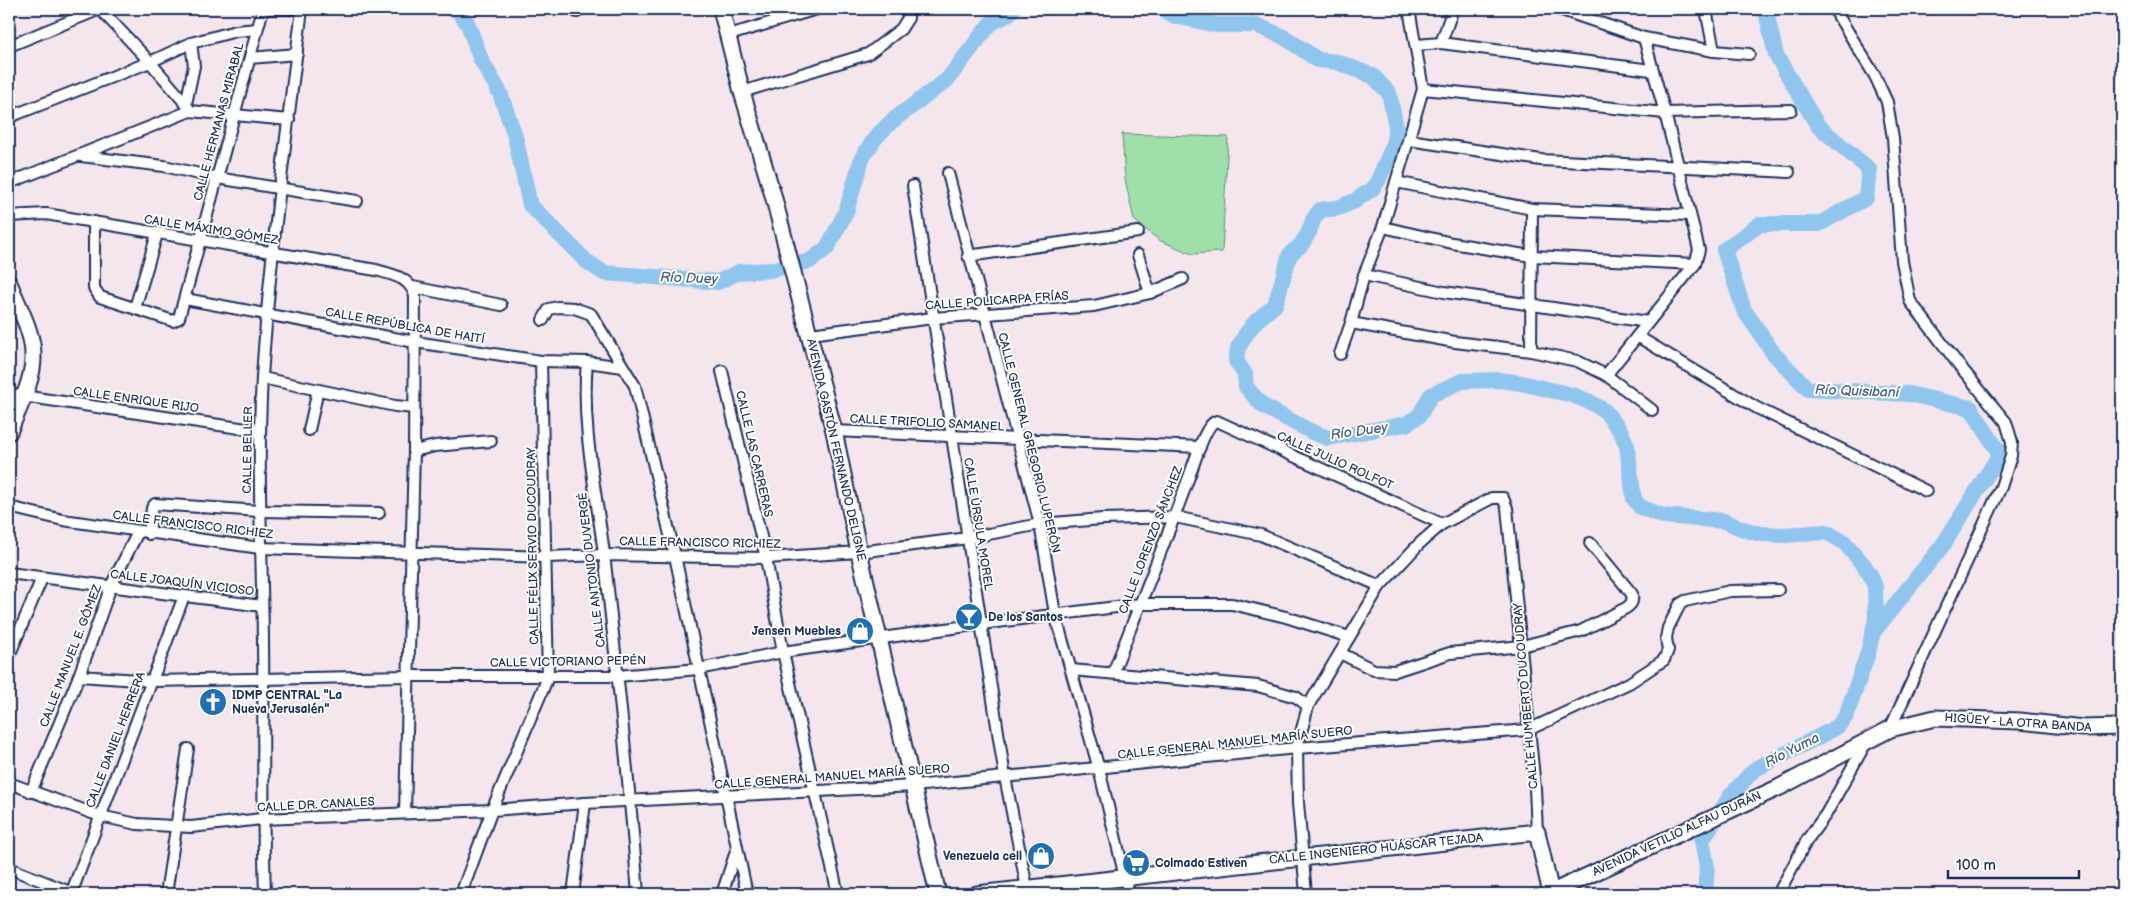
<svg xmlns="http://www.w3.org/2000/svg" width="2131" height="903" viewBox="0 0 2131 903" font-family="'Balsamiq Sans',sans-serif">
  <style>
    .pitch { fill: #9fe0aa; stroke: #5d8884 }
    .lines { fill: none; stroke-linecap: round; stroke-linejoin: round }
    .river { stroke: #90c6ee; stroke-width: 16 }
    .street-casing { stroke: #1b2f5e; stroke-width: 14 }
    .secondary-casing { stroke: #1b2f5e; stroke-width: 19 }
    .street { stroke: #fff; stroke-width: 10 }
    .secondary { stroke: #fff; stroke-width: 15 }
    .labels { text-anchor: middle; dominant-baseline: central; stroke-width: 4; stroke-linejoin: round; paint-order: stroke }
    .street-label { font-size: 12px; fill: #1b2f5e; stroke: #fff }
    .poi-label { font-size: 12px; font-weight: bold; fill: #1b2f5e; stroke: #fff; text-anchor: start }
    .water-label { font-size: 14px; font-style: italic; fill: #3e5c89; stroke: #fff }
  </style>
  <rect width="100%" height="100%" fill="#f5e6ee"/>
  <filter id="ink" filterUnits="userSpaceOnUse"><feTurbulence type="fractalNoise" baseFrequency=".02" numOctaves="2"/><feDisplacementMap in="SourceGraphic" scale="10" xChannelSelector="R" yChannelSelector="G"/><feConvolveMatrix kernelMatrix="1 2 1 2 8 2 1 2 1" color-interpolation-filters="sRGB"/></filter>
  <g filter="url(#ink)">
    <polygon class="pitch" points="1122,134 1228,137 1222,252 1192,254 1159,240 1134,220 1125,179"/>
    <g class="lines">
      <g class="river">
        <polyline points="457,9 468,24 481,60 500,93 515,136 530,205 586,261 604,273 718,282 739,272 770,270 810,261 827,248 846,212 862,158 876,137 892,121 947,80 990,24 1008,14 1013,9"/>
        <polyline points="1162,9 1175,16 1217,25 1256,25 1284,37 1318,60 1337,62 1373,76 1389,93 1396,127 1393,146 1378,181 1372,189 1355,201 1338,208 1320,210 1313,220 1309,232 1301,245 1290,254 1275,305 1256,321 1246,334 1238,348 1236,361 1245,374 1246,387 1263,406 1312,432 1328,438 1406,424 1419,416 1431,395 1462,381 1500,380 1521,383 1572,395 1590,402 1605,411 1621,432 1627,446 1634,499 1640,507 1663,516 1724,521 1743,529 1761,534 1784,535 1826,532 1844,542 1863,564 1871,576 1875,587 1876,619 1868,653 1846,716 1838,726 1826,733 1757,768 1750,774 1731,795 1702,840 1707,867 1705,894"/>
        <polyline points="1768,9 1766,12 1776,55 1818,126 1869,169 1866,198 1819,224 1760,224 1724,250 1744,310 1774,354 1808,389 1909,394 1971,408 2000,454 1943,545 1874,631"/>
      </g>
      <g class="street-casing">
        <g id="street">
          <polyline points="263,9 291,9"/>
          <polyline points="576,9 577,12"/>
          <polyline points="1559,9 1644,38 1714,51 1749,54"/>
          <polyline points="1706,9 1714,51"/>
          <polyline points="1834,9 1875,76 1887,102 1893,138 1902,261 1910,301 1958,364 2006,422 2012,442 2011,456 2001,487 1890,729"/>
          <polyline points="729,35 817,9"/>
          <polyline points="1441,43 1453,9"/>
          <polyline points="1416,45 1441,43 1651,70"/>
          <polyline points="9,46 100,9 150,62 186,104 190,111"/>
          <polyline points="250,58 297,54"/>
          <polyline points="1423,89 1665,113 1791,110"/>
          <polyline points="742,92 868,54 901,29 908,18 908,9"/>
          <polyline points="186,104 194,66 191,43"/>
          <polyline points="9,117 150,62 191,43 236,31 257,29"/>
          <polyline points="1409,140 1541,160 1789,172"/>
          <polyline points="81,156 164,166 217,178 357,201"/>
          <polyline points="948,173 1040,524 1055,614 1099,769 1129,894"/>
          <polyline points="1396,182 1532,209 1690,215"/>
          <polyline points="9,183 190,111 289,120"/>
          <polyline points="913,186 1005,777 1028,893"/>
          <path d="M9,216L46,214L376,270C393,275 410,277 415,296L414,451L405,813"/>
          <polyline points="94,222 94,288 100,297 173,321 179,318 263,9"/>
          <polyline points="1383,227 1452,243 1532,256 1695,264"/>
          <polyline points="1138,255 1150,293"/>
          <polyline points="968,256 1138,232"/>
          <polyline points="1364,275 1444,292 1648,322"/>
          <polyline points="413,287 501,305"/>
          <polyline points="185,299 415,342 541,361 587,362 623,367"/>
          <polyline points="135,308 157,234"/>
          <polyline points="543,320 549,309 558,307 574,308 591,314 635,386 675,556 747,894"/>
          <polyline points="1351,323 1455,342 1531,351 1577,361 1606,375 1652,410"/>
          <polyline points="810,334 933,318 1094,306 1150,293 1183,279"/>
          <polyline points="1637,336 1757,408 1926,491"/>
          <polyline points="1531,351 1532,209"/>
          <polyline points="1340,354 1351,323 1364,275 1383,227 1423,89 1409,9"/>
          <path d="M587,362C581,426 596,490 604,554C617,667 629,781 638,894"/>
          <polyline points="722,371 766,558 783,652 838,894"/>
          <polyline points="1606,375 1695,264 1699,250 1665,113 1644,38"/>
          <polyline points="262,378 395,406 414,408"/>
          <polyline points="9,394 260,431"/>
          <polyline points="309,430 318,390"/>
          <polyline points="834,431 1200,447"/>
          <polyline points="414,451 435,446 491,441"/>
          <polyline points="9,507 63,520 260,548 546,557 604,555 766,558 859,552 968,538 1040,524 1103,519 1175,517 1261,535 1380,586"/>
          <polyline points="149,534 152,508 155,504 260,511 379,513"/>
          <polyline points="9,573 262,606"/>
          <path d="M1340,653L1374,670L1395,671L1450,653L1522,646L1581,631L1626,608C1632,604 1633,601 1632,594L1590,543"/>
          <polyline points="9,656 42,578"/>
          <polyline points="1071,670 1258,686 1296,697 1308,706"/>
          <path d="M1113,673C1139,606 1166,541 1190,474C1195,462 1205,423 1217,421L1442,524"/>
          <polyline points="79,676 153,681 407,676 617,676 699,669 783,652 981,624 1140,604 1232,604 1286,617 1349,637"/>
          <polyline points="9,783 100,816 137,824 191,827 262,819 492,810 585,803 914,786 1297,748 1528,730 1629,683 1664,660 1668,650 1666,638 1668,628 1680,604 1685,601 1730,591 1778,590"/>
          <polyline points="31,792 79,676 111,586 138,532"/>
          <polyline points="9,868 75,894"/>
          <polyline points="71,894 184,596"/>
          <polyline points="166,894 188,749"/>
          <path d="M265,894C262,809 264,725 263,640C262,552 257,465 262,377C270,254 287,131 302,9"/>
          <polyline points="461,894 492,810 548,677 541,361"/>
          <polyline points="573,894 585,803"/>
          <polyline points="722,894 737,848"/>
          <polyline points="1306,894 1298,803 1297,748 1308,706 1380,586 1419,544 1442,524 1492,498 1503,498 1507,508 1535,788 1537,832"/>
          <polyline points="1778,894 1807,840 1826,814 1867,741"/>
        </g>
      </g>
      <g class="secondary-casing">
        <g id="secondary">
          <polyline points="721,9 742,92 773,195 834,431 859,552 938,894"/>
          <path d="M9,283C18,306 34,333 33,358C33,382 18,409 9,432"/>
          <polyline points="977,894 1537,832 1551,893"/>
          <polyline points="1548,894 1780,787 1890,729 1935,718 2020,721 2083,728 2122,727"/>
        </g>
      </g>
      <use href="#street" class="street"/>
      <use href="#secondary" class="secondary"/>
    </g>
  </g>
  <defs>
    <g id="bar-disc" transform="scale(1.4375)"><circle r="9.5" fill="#1f6fb2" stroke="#fff"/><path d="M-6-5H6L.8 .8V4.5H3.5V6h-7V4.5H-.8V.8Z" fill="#fff"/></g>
    <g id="shop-disc" transform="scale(1.4375)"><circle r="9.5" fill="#1f6fb2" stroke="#fff"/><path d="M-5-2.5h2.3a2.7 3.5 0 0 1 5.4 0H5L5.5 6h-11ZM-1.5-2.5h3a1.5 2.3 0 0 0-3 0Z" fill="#fff"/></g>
    <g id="church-disc" transform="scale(1.4375)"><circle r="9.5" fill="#1f6fb2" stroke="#fff"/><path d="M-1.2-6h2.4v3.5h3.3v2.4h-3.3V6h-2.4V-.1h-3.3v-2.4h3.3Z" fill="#fff"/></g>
    <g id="supermarket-disc" transform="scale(1.4375)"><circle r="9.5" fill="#1f6fb2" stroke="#fff"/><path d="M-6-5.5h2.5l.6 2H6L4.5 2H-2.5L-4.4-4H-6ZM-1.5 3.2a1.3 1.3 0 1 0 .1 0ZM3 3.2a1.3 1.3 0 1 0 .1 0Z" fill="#fff"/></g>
  </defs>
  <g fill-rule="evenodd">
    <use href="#bar-disc" x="969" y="617"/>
    <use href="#shop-disc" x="860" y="631"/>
    <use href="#church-disc" x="213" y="702"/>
    <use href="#shop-disc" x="1041" y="856"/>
    <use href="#supermarket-disc" x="1136" y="863"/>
  </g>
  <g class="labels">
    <g class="street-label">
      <text transform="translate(219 122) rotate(-75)">CALLE HERMANAS MIRABAL</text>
      <text transform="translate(211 230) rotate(9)">CALLE MÁXIMO GÓMEZ</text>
      <text transform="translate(997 301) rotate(-4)">CALLE POLICARPA FRÍAS</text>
      <text transform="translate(405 326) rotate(10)">CALLE REPÚBLICA DE HAITÍ</text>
      <text transform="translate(136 400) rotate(8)">CALLE ENRIQUE RIJO</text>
      <text transform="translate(927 423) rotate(3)">CALLE TRIFOLIO SAMANEL</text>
      <text transform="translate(1029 443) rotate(76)">CALLE GENERAL GREGORIO LUPERÓN</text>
      <text transform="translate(248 450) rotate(-89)">CALLE BELLER</text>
      <text transform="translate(836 450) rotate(77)">AVENIDA GASTÓN FERNANDO DELIGNE</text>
      <text transform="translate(754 454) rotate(77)">CALLE LAS CARRERAS</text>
      <text transform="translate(1335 461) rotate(24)">CALLE JULIO ROLFOT</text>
      <text transform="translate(978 524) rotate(81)">CALLE ÚRSULA MOREL</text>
      <text transform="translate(193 525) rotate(7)">CALLE FRANCISCO RICHIEZ</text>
      <text transform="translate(1151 540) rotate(-69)">CALLE LORENZO SÁNCHEZ</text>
      <text transform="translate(700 543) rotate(1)">CALLE FRANCISCO RICHIEZ</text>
      <text transform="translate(533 546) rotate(-91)">CALLE FÉLIX SERVIO DUCOUDRAY</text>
      <text transform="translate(592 570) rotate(-97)">CALLE ANTONIO DUVERGÉ</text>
      <text transform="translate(182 583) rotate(7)">CALLE JOAQUÍN VICIOSO</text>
      <text transform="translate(71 656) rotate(-69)">CALLE MANUEL E. GÓMEZ</text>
      <text transform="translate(568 662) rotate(-1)">CALLE VICTORIANO PEPÉN</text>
      <text transform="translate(1526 696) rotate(-95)">CALLE HUMBERTO DUCOUDRAY</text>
      <text transform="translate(2018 723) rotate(4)">HIGÜEY - LA OTRA BANDA</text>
      <text transform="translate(116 740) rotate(-69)">CALLE DANIEL HERRERA</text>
      <text transform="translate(1235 743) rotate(-6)">CALLE GENERAL MANUEL MARÍA SUERO</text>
      <text transform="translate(832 777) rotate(-4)">CALLE GENERAL MANUEL MARÍA SUERO</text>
      <text transform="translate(316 805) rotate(-3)">CALLE DR. CANALES</text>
      <text transform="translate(1677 834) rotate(-25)">AVENIDA VETILIO ALFAU DURÁN</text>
      <text transform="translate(1376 849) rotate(-6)">CALLE INGENIERO HUÁSCAR TEJADA</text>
    </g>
    <g class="poi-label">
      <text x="988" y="617">De los Santos</text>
      <text x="841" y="631" text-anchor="end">Jensen Muebles</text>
      <text x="232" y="695">IDMP CENTRAL "La<tspan x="232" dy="14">Nueva Jerusalén"</tspan></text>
      <text x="1022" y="856" text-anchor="end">Venezuela cell</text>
      <text x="1155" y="863">Colmado Estiven</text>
    </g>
    <g class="water-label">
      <text transform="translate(689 278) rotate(2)">Río Duey</text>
      <text transform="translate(1857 391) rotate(2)">Río Quisibaní</text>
      <text transform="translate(1359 431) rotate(-8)">Río Duey</text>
      <text transform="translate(1792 750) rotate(-27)">Río Yuma</text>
    </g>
  </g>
  <rect width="2131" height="903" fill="none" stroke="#fff" stroke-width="30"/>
  <rect x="15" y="15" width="2101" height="873" fill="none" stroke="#1b2f5e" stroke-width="2" filter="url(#ink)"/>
  <path d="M1948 870v8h131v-8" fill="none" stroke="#1b2f5e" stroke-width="2.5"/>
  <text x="1956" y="870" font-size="15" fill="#1b2f5e" stroke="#ffffff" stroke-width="4" paint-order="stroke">100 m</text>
</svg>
